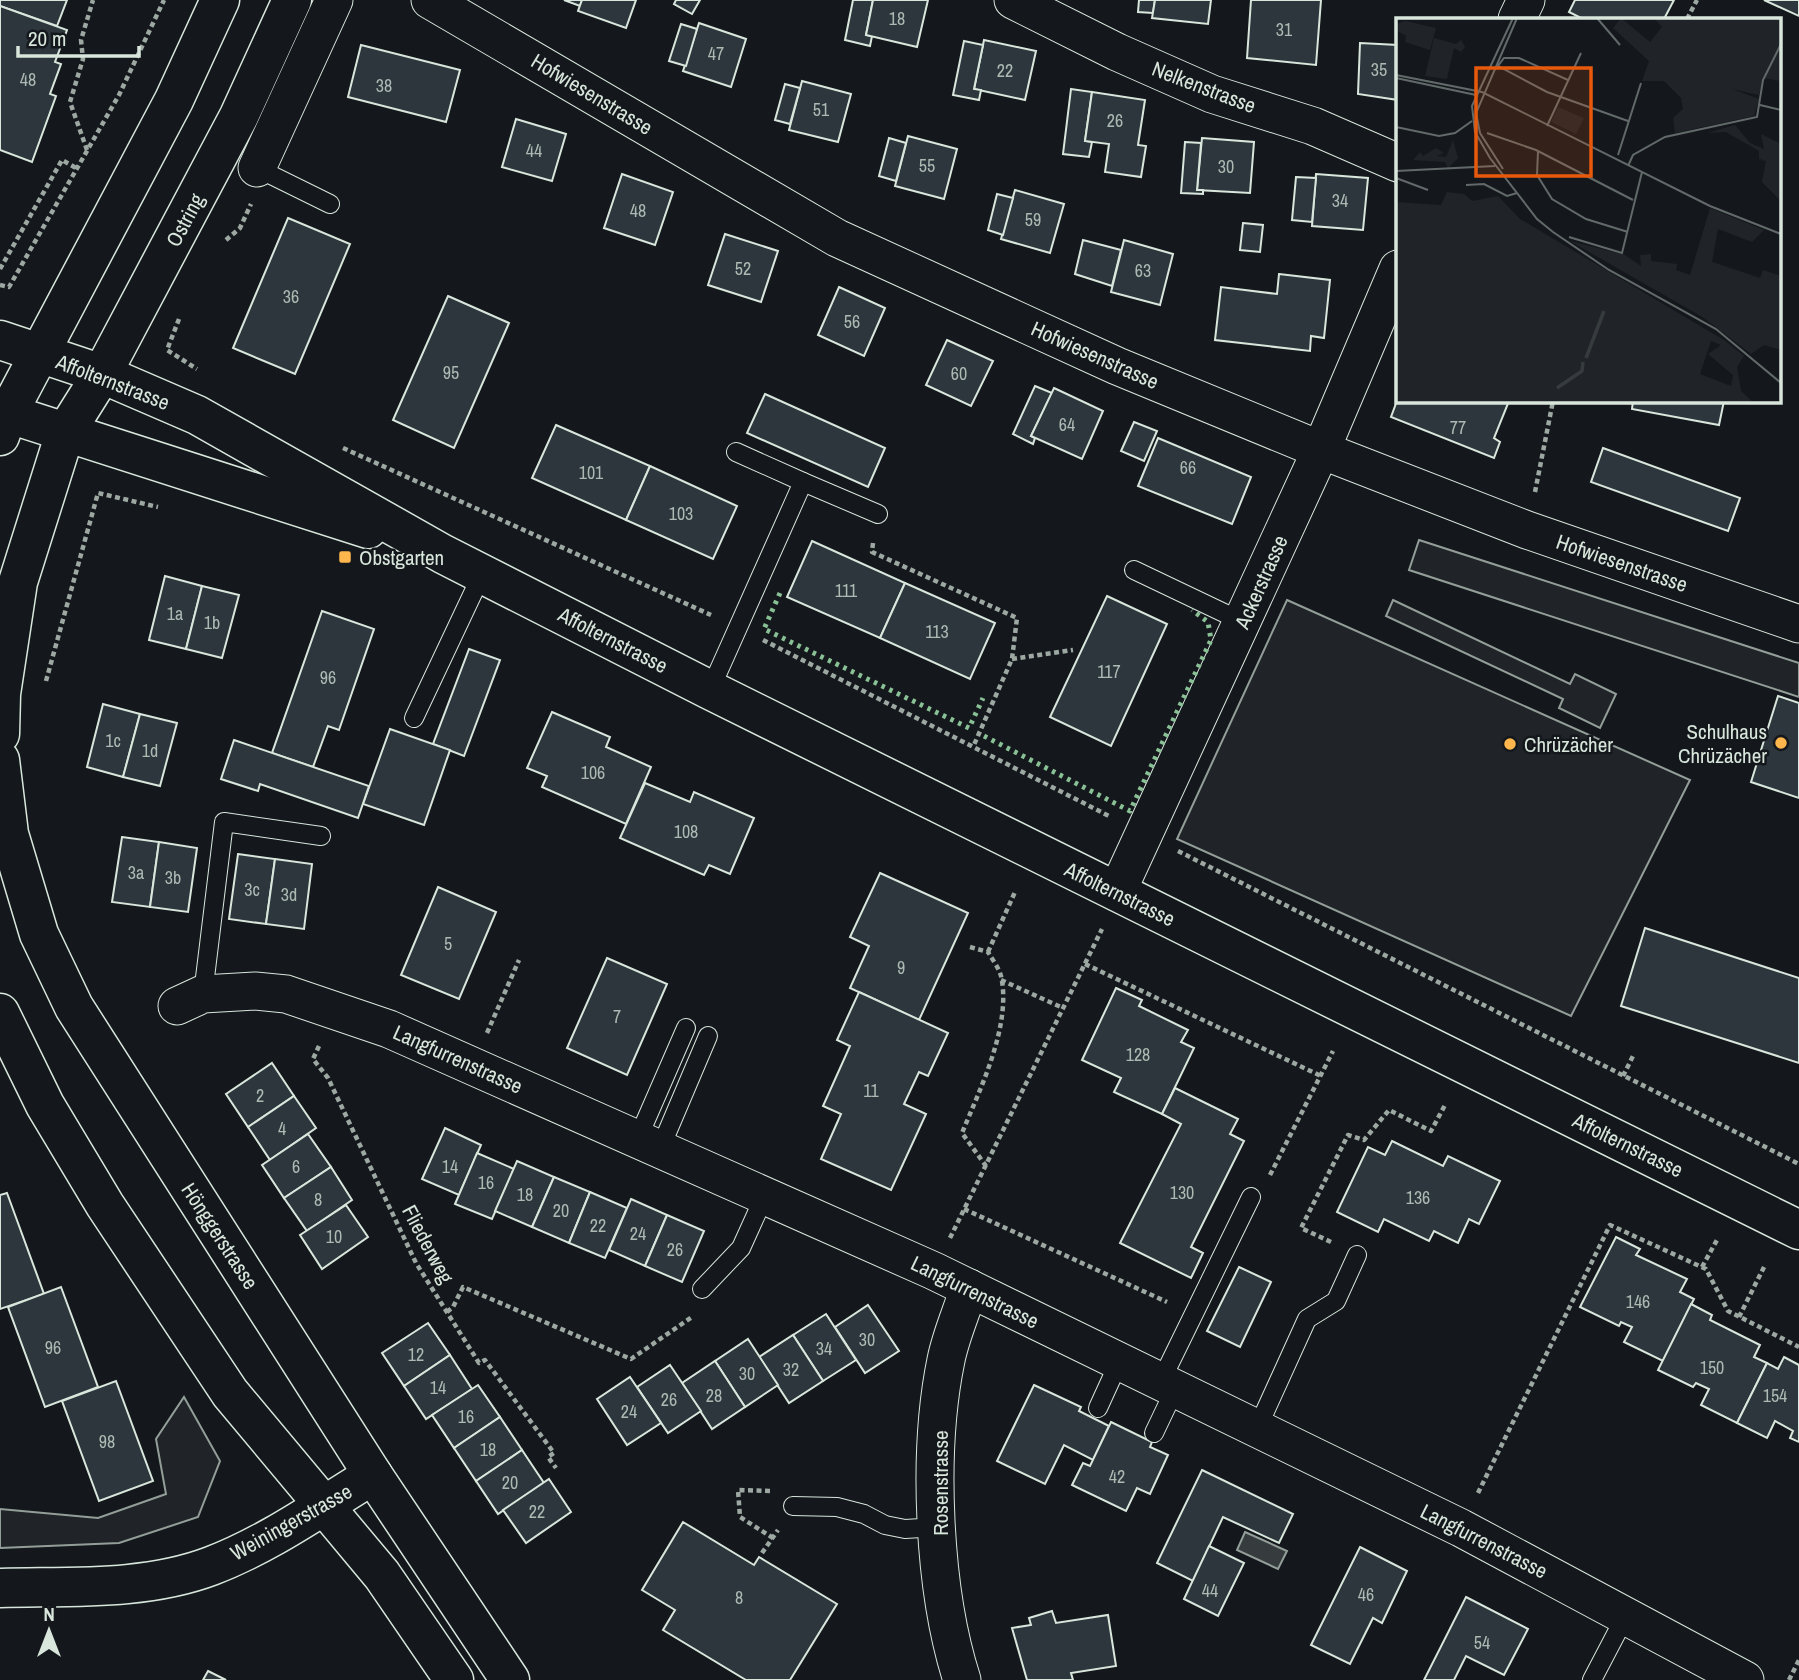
<svg xmlns="http://www.w3.org/2000/svg" width="1799" height="1680" viewBox="0 0 1799 1680" font-family="'Archivo Narrow',sans-serif">
  <style>
    .green { fill: #202428; stroke: #939e99; stroke-width: 2 }
    .water { fill: #363b3e; stroke: #939e99; stroke-width: 2 }
    .building { fill: #2c363c; stroke: #d8e6dc; stroke-width: 2 }
    .lines { fill: none; stroke-linecap: round; stroke-linejoin: round }
    .service-casing { stroke: #d8e6dc; stroke-width: 20 }
    .minor-casing { stroke: #d8e6dc; stroke-width: 39 }
    .tertiary-casing { stroke: #d8e6dc; stroke-width: 41 }
    .secondary-casing { stroke: #d8e6dc; stroke-width: 41 }
    .path { stroke: #9da8a2; stroke-width: 4.5; stroke-dasharray: 5 3.5; stroke-linecap: butt }
    .service { stroke: #14181c; stroke-width: 18 }
    .minor { stroke: #14181c; stroke-width: 37 }
    .tertiary { stroke: #14181c; stroke-width: 38 }
    .secondary { stroke: #14181c; stroke-width: 38 }
    .hedge { stroke: #8ac095; stroke-width: 5; stroke-dasharray: 3.5 5; stroke-linecap: butt }
    .poi-dot { fill: #ffb74d; stroke: #14181c; stroke-width: 2.5 }
    .labels { text-anchor: middle; dominant-baseline: central; stroke-width: 5; stroke-linejoin: round; paint-order: stroke }
    .number-label { font-size: 18px; fill: #adbab4 }
    .street-label { font-size: 21px; fill: #d8e6dc; stroke: #14181c }
    .poi-label { font-size: 21px; fill: #d8e6dc; stroke: #14181c; text-anchor: start }
    .inset-river { fill: none; stroke: #363b3e; stroke-width: 3.5 }
    .inset-road { fill: none; stroke: #626a69; stroke-width: 2 }
    .view { fill: #e8590c; fill-opacity: 0.15; stroke: #e8590c; stroke-width: 3.5 }
    .inset-edge { fill: none; stroke: #d8e6dc; stroke-width: 3.5 }
  </style>
  <rect width="100%" height="100%" fill="#14181c"/>
  <g class="green">
    <polygon points="1419,540 1799,663 1799,697 1409,570"/>
    <polygon points="1287,600 1690,780 1571,1016 1177,839"/>
    <polygon points="1393,600 1570,684 1575,674 1616,694 1600,728 1559,708 1563,699 1386,616"/>
    <polygon points="184,1397 220,1461 198,1517 119,1543 0,1548 0,1509 98,1518 166,1494 156,1439"/>
  </g>
  <polygon class="water" points="1245,1532 1287,1551 1278,1569 1237,1550"/>
  <g class="building">
    <polygon points="0,0 67,0 57,26 0,6"/>
    <polygon points="564,0 582,0 580,6"/>
    <polygon points="582,0 636,0 626,28 578,11"/>
    <polygon points="676,0 700,0 692,14 674,4"/>
    <polygon points="853,0 873,0 866,35 872,36 870,46 845,40"/>
    <polygon points="873,0 928,0 917,47 866,35"/>
    <polygon points="1139,0 1155,0 1153,13 1138,12"/>
    <polygon points="1155,0 1211,0 1208,24 1152,18"/>
    <polygon points="1251,0 1321,0 1316,65 1247,58"/>
    <polygon points="1575,0 1674,0 1664,19 1583,19 1569,12"/>
    <polygon points="1764,0 1799,0 1799,16"/>
    <polygon points="0,6 67,30 55,62 61,64 50,94 56,96 32,162 0,150"/>
    <polygon points="699,23 746,39 731,87 683,71"/>
    <polygon points="681,24 697,29 686,66 669,61"/>
    <polygon points="984,40 1036,51 1025,100 974,89"/>
    <polygon points="964,41 983,45 974,89 981,90 979,100 953,95"/>
    <polygon points="1360,43 1398,45 1398,100 1358,94"/>
    <polygon points="361,45 460,70 446,122 348,97"/>
    <polygon points="802,81 851,94 838,142 789,130"/>
    <polygon points="785,84 800,88 790,124 775,120"/>
    <polygon points="1071,89 1092,92 1085,141 1092,142 1089,157 1063,154"/>
    <polygon points="1092,92 1145,100 1138,145 1146,146 1141,177 1105,172 1109,144 1085,141"/>
    <polygon points="516,119 566,134 552,181 502,167"/>
    <polygon points="908,136 957,149 944,199 895,186"/>
    <polygon points="889,138 906,143 896,181 879,176"/>
    <polygon points="1202,138 1254,142 1250,193 1197,190"/>
    <polygon points="1185,142 1201,143 1197,190 1203,190 1203,194 1181,193"/>
    <polygon points="622,174 673,192 655,245 604,228"/>
    <polygon points="1316,174 1368,178 1363,230 1312,226"/>
    <polygon points="1296,177 1316,178 1312,222 1292,220"/>
    <polygon points="1015,190 1064,204 1050,253 1001,239"/>
    <polygon points="997,194 1013,198 1003,235 988,230"/>
    <polygon points="288,218 350,244 295,374 233,348"/>
    <polygon points="1243,223 1263,225 1260,252 1240,250"/>
    <polygon points="725,234 778,251 761,302 708,285"/>
    <polygon points="1083,240 1121,250 1112,286 1075,274"/>
    <polygon points="1124,240 1173,254 1160,305 1111,292"/>
    <polygon points="1279,274 1330,280 1324,338 1311,336 1310,351 1215,340 1221,287 1277,294"/>
    <polygon points="839,287 885,308 864,356 818,335"/>
    <polygon points="448,296 509,323 454,448 393,420"/>
    <polygon points="947,340 993,361 971,406 926,385"/>
    <polygon points="1035,386 1052,393 1031,436 1035,438 1033,444 1013,434"/>
    <polygon points="1054,388 1103,411 1082,459 1031,436"/>
    <polygon points="765,394 885,448 868,487 747,433"/>
    <polygon points="1398,398 1398,401 1509,401 1494,438 1500,442 1494,458 1391,417"/>
    <polygon points="1633,401 1724,401 1719,425 1632,409"/>
    <polygon points="1134,422 1157,431 1144,461 1121,451"/>
    <polygon points="556,425 650,466 626,520 532,478"/>
    <polygon points="1158,438 1251,477 1232,524 1138,486"/>
    <polygon points="1603,448 1740,498 1728,531 1591,482"/>
    <polygon points="650,466 737,506 713,559 626,520"/>
    <polygon points="812,541 905,583 880,638 787,597"/>
    <polygon points="165,576 202,586 186,649 149,640"/>
    <polygon points="905,583 995,623 970,679 880,638"/>
    <polygon points="202,586 239,595 222,658 186,649"/>
    <polygon points="1107,596 1167,624 1111,746 1050,717"/>
    <polygon points="322,611 374,629 339,730 328,726 313,767 272,753"/>
    <polygon points="469,649 500,660 464,756 433,744"/>
    <polygon points="1778,696 1799,703 1799,798 1751,782"/>
    <polygon points="103,704 140,714 123,777 87,767"/>
    <polygon points="552,712 610,737 606,747 651,767 626,824 542,787 547,776 527,768"/>
    <polygon points="140,714 177,723 160,786 123,777"/>
    <polygon points="390,729 450,750 424,825 363,804"/>
    <polygon points="234,740 369,786 358,818 260,784 258,791 221,779"/>
    <polygon points="645,783 690,802 694,792 754,818 730,874 709,865 704,875 620,838"/>
    <polygon points="122,837 159,842 150,907 112,902"/>
    <polygon points="159,842 197,848 188,912 150,907"/>
    <polygon points="238,854 275,859 266,924 229,919"/>
    <polygon points="275,859 312,864 304,929 266,924"/>
    <polygon points="880,873 968,913 919,1020 850,988 869,946 850,937"/>
    <polygon points="438,887 496,912 459,999 401,975"/>
    <polygon points="1645,928 1799,978 1799,1063 1621,1006"/>
    <polygon points="607,958 667,984 627,1075 567,1048"/>
    <polygon points="1116,988 1142,1000 1139,1006 1188,1030 1181,1042 1194,1048 1162,1114 1114,1092 1121,1078 1082,1060"/>
    <polygon points="859,992 948,1033 928,1076 919,1072 904,1104 926,1114 891,1190 821,1159 841,1114 823,1106 850,1046 837,1040"/>
    <polygon points="272,1063 294,1096 248,1127 226,1094"/>
    <polygon points="1175,1088 1238,1119 1230,1134 1244,1141 1191,1247 1203,1253 1191,1278 1120,1243 1181,1124 1162,1114"/>
    <polygon points="294,1096 316,1128 270,1160 248,1127"/>
    <polygon points="445,1128 481,1145 459,1195 422,1179"/>
    <polygon points="308,1134 331,1167 284,1198 262,1165"/>
    <polygon points="1392,1141 1443,1166 1448,1156 1500,1181 1479,1224 1469,1219 1458,1243 1434,1231 1429,1241 1384,1219 1378,1232 1337,1212 1368,1147 1385,1155"/>
    <polygon points="477,1153 514,1169 492,1219 455,1204"/>
    <polygon points="517,1161 554,1177 532,1227 495,1211"/>
    <polygon points="331,1167 352,1200 307,1231 284,1198"/>
    <polygon points="554,1177 590,1192 569,1243 532,1227"/>
    <polygon points="590,1192 627,1208 605,1258 569,1243"/>
    <polygon points="7,1193 44,1294 0,1309 0,1195"/>
    <polygon points="631,1199 667,1215 645,1266 609,1250"/>
    <polygon points="346,1205 368,1237 322,1269 300,1235"/>
    <polygon points="667,1215 704,1231 682,1282 645,1266"/>
    <polygon points="1616,1237 1640,1249 1636,1255 1687,1279 1680,1292 1694,1299 1663,1361 1624,1342 1632,1327 1621,1322 1619,1326 1580,1307"/>
    <polygon points="1239,1267 1271,1282 1240,1347 1207,1331"/>
    <polygon points="61,1287 98,1387 45,1407 8,1307"/>
    <polygon points="1691,1304 1712,1315 1710,1320 1760,1345 1754,1357 1767,1363 1737,1423 1701,1405 1709,1389 1696,1383 1693,1387 1658,1370"/>
    <polygon points="868,1305 899,1351 865,1373 835,1327"/>
    <polygon points="826,1314 856,1360 823,1381 793,1335"/>
    <polygon points="428,1323 450,1355 404,1386 382,1353"/>
    <polygon points="793,1335 823,1381 789,1403 759,1357"/>
    <polygon points="748,1339 778,1385 745,1407 715,1361"/>
    <polygon points="450,1355 472,1389 426,1419 404,1386"/>
    <polygon points="1784,1357 1799,1365 1799,1442 1790,1438 1793,1431 1775,1421 1767,1438 1737,1423 1767,1363 1778,1369"/>
    <polygon points="715,1361 745,1407 712,1429 682,1383"/>
    <polygon points="670,1365 701,1411 668,1433 637,1387"/>
    <polygon points="630,1377 661,1423 627,1445 597,1399"/>
    <polygon points="116,1381 153,1481 99,1501 62,1401"/>
    <polygon points="478,1385 500,1417 454,1448 432,1415"/>
    <polygon points="1034,1385 1081,1407 1079,1411 1109,1426 1093,1460 1064,1445 1045,1484 997,1461"/>
    <polygon points="500,1417 522,1450 476,1481 454,1448"/>
    <polygon points="1111,1422 1152,1442 1150,1447 1168,1455 1150,1494 1137,1488 1126,1511 1072,1485 1083,1463 1090,1466"/>
    <polygon points="522,1450 544,1483 498,1514 476,1481"/>
    <polygon points="1202,1470 1293,1514 1279,1543 1223,1517 1193,1581 1157,1563"/>
    <polygon points="549,1479 571,1512 526,1543 503,1510"/>
    <polygon points="683,1522 754,1565 759,1557 837,1604 790,1680 746,1680 663,1630 675,1610 642,1590"/>
    <polygon points="1209,1546 1244,1563 1218,1616 1184,1599"/>
    <polygon points="1360,1547 1407,1571 1382,1623 1373,1618 1350,1664 1311,1645"/>
    <polygon points="1466,1597 1528,1629 1504,1675 1466,1656 1454,1680 1424,1680"/>
    <polygon points="1052,1611 1056,1623 1108,1615 1116,1666 1071,1673 1073,1680 1027,1680 1012,1628 1031,1625 1029,1618"/>
    <polygon points="208,1671 226,1680 203,1680"/>
  </g>
  <g class="lines">
    <g class="service-casing">
      <g id="service">
        <polyline points="257,168 330,204"/>
        <polyline points="736,452 803,482"/>
        <polyline points="1134,570 1243,622"/>
        <polyline points="710,690 803,482 878,514"/>
        <polyline points="414,718 482,574"/>
        <polyline points="203,994 224,822 321,836"/>
        <polyline points="638,1138 686,1028"/>
        <polyline points="660,1149 708,1036"/>
        <polyline points="702,1289 741,1248 765,1195"/>
        <polyline points="1160,1383 1251,1197"/>
        <polyline points="1098,1408 1119,1362"/>
        <polyline points="1257,1429 1307,1319 1336,1301 1357,1255"/>
        <polyline points="1154,1433 1175,1389"/>
        <polyline points="793,1506 837,1507 864,1514 885,1525 905,1529 938,1527"/>
        <polyline points="1592,1680 1626,1615"/>
      </g>
    </g>
    <g class="minor-casing">
      <g id="minor">
        <polyline points="430,0 837,238 1117,366 1321,450 1527,530 1799,624"/>
        <polyline points="1013,0 1117,52 1212,94 1313,126 1398,163"/>
        <polyline points="1517,19 1526,0"/>
        <polyline points="257,168 334,0"/>
        <polyline points="1117,892 1321,450 1398,269"/>
        <polyline points="177,1006 203,994 255,991 286,994 389,1029 934,1271 1461,1528 1745,1680"/>
        <path d="M962,1680C933,1590 927,1452 946,1360C951,1335 962,1311 969,1288"/>
      </g>
    </g>
    <g class="tertiary-casing">
      <g id="tertiary">
        <polyline points="0,340 102,374 197,415 443,554 710,690 1799,1230"/>
        <polyline points="0,411 368,529"/>
        <path d="M0,1588C69,1586 145,1591 211,1566C269,1544 320,1507 373,1475"/>
      </g>
    </g>
    <g class="secondary-casing">
      <g id="secondary">
        <polyline points="0,436 8,413 174,100 220,0"/>
        <polyline points="0,734 1,694 18,582 65,433 102,374 239,116 292,0"/>
        <polyline points="0,760 9,834 39,934 74,1007 373,1475 510,1680"/>
        <polyline points="0,1013 45,1105 105,1205 230,1393 382,1575 454,1680"/>
      </g>
    </g>
    <g class="path">
      <polyline points="1687,19 1697,0"/>
      <polyline points="87,150 70,102 83,59 81,40 93,0"/>
      <polyline points="226,240 240,228 251,204"/>
      <polyline points="0,269 62,160 76,168"/>
      <polyline points="0,285 9,287 119,95 164,0"/>
      <polyline points="179,319 167,350 197,369"/>
      <polyline points="343,448 711,615"/>
      <polyline points="1535,492 1553,401"/>
      <polyline points="873,543 872,552 1017,618 1012,659 973,747"/>
      <polyline points="763,640 1111,817"/>
      <polyline points="1012,659 1073,650"/>
      <polyline points="46,681 98,493 158,507"/>
      <polyline points="1178,851 1799,1164"/>
      <path d="M970,947L988,952C992,959 999,968 1001,976C1012,1025 980,1089 962,1133L986,1166"/>
      <polyline points="988,952 1015,892"/>
      <polyline points="1085,964 1321,1076"/>
      <polyline points="1001,980 1063,1008"/>
      <polyline points="487,1033 519,960"/>
      <polyline points="319,1046 313,1059 328,1078 416,1263 479,1363 485,1360 554,1453 548,1457 556,1468"/>
      <polyline points="1623,1076 1634,1054"/>
      <polyline points="1270,1175 1333,1051"/>
      <polyline points="964,1209 1167,1302"/>
      <polyline points="950,1238 1102,929"/>
      <polyline points="1331,1242 1301,1228 1348,1135 1364,1140 1389,1110 1431,1131 1445,1105"/>
      <polyline points="1702,1267 1717,1240"/>
      <polyline points="447,1312 453,1307 463,1287 631,1359 692,1317"/>
      <polyline points="1739,1317 1765,1265"/>
      <polyline points="770,1491 738,1490 740,1517 773,1538"/>
      <polyline points="1478,1493 1610,1225 1706,1269 1728,1311 1799,1347"/>
      <polyline points="762,1553 778,1530"/>
      <polyline points="1789,1680 1799,1660"/>
    </g>
    <use href="#service" class="service"/>
    <use href="#minor" class="minor"/>
    <use href="#tertiary" class="tertiary"/>
    <use href="#secondary" class="secondary"/>
    <g class="hedge">
      <polyline points="780,593 764,629 969,728 983,698"/>
      <polyline points="984,736 1130,811 1211,640 1208,622 1192,610"/>
    </g>
  </g>
  <g class="poi-dot">
    <rect x="338" y="550" width="14" height="14" rx="3.5"/>
    <circle cx="1781" cy="743" r="7"/>
    <circle cx="1510" cy="744" r="7"/>
  </g>
  <g class="labels">
    <g class="number-label">
      <text x="897" y="18">18</text>
      <text x="1284" y="29">31</text>
      <text x="716" y="53">47</text>
      <text x="1379" y="69">35</text>
      <text x="1005" y="70">22</text>
      <text x="28" y="79">48</text>
      <text x="384" y="85">38</text>
      <text x="821" y="109">51</text>
      <text x="1115" y="120">26</text>
      <text x="534" y="150">44</text>
      <text x="927" y="165">55</text>
      <text x="1226" y="166">30</text>
      <text x="1340" y="200">34</text>
      <text x="638" y="210">48</text>
      <text x="1033" y="219">59</text>
      <text x="743" y="268">52</text>
      <text x="1143" y="270">63</text>
      <text x="291" y="296">36</text>
      <text x="852" y="321">56</text>
      <text x="451" y="372">95</text>
      <text x="959" y="373">60</text>
      <text x="1067" y="424">64</text>
      <text x="1458" y="427">77</text>
      <text x="1188" y="467">66</text>
      <text x="591" y="472">101</text>
      <text x="681" y="513">103</text>
      <text x="846" y="590">111</text>
      <text x="175" y="613">1a</text>
      <text x="212" y="622">1b</text>
      <text x="937" y="631">113</text>
      <text x="1109" y="671">117</text>
      <text x="328" y="677">96</text>
      <text x="113" y="740">1c</text>
      <text x="150" y="750">1d</text>
      <text x="593" y="772">106</text>
      <text x="686" y="831">108</text>
      <text x="136" y="872">3a</text>
      <text x="173" y="877">3b</text>
      <text x="252" y="889">3c</text>
      <text x="289" y="894">3d</text>
      <text x="448" y="943">5</text>
      <text x="901" y="967">9</text>
      <text x="617" y="1016">7</text>
      <text x="1138" y="1054">128</text>
      <text x="871" y="1090">11</text>
      <text x="260" y="1095">2</text>
      <text x="282" y="1128">4</text>
      <text x="296" y="1166">6</text>
      <text x="450" y="1166">14</text>
      <text x="486" y="1182">16</text>
      <text x="1182" y="1192">130</text>
      <text x="525" y="1194">18</text>
      <text x="1418" y="1197">136</text>
      <text x="318" y="1199">8</text>
      <text x="561" y="1210">20</text>
      <text x="598" y="1225">22</text>
      <text x="638" y="1233">24</text>
      <text x="334" y="1236">10</text>
      <text x="675" y="1249">26</text>
      <text x="1638" y="1301">146</text>
      <text x="867" y="1339">30</text>
      <text x="53" y="1347">96</text>
      <text x="824" y="1348">34</text>
      <text x="416" y="1354">12</text>
      <text x="1712" y="1367">150</text>
      <text x="791" y="1369">32</text>
      <text x="747" y="1373">30</text>
      <text x="438" y="1387">14</text>
      <text x="714" y="1395">28</text>
      <text x="1775" y="1395">154</text>
      <text x="669" y="1399">26</text>
      <text x="629" y="1411">24</text>
      <text x="466" y="1416">16</text>
      <text x="107" y="1441">98</text>
      <text x="488" y="1449">18</text>
      <text x="1117" y="1476">42</text>
      <text x="510" y="1482">20</text>
      <text x="537" y="1511">22</text>
      <text x="1210" y="1590">44</text>
      <text x="1366" y="1594">46</text>
      <text x="739" y="1597">8</text>
      <text x="1482" y="1642">54</text>
    </g>
    <g class="street-label">
      <text transform="translate(1204 87) rotate(21)">Nelkenstrasse</text>
      <text transform="translate(592 94) rotate(31)">Hofwiesenstrasse</text>
      <text transform="translate(185 220) rotate(-62)">Ostring</text>
      <text transform="translate(1095 355) rotate(24)">Hofwiesenstrasse</text>
      <text transform="translate(113 382) rotate(21)">Affolternstrasse</text>
      <text transform="translate(1622 563) rotate(19)">Hofwiesenstrasse</text>
      <text transform="translate(1261 582) rotate(-66)">Ackerstrasse</text>
      <text transform="translate(613 640) rotate(27)">Affolternstrasse</text>
      <text transform="translate(1120 894) rotate(26)">Affolternstrasse</text>
      <text transform="translate(458 1059) rotate(24)">Langfurrenstrasse</text>
      <text transform="translate(1628 1145) rotate(26)">Affolternstrasse</text>
      <text transform="translate(220 1236) rotate(57)">Hönggerstrasse</text>
      <text transform="translate(428 1244) rotate(62)">Fliederweg</text>
      <text transform="translate(975 1292) rotate(26)">Langfurrenstrasse</text>
      <text transform="translate(940 1483) rotate(-90)">Rosenstrasse</text>
      <text transform="translate(291 1522) rotate(-29)">Weiningerstrasse</text>
      <text transform="translate(1484 1541) rotate(27)">Langfurrenstrasse</text>
    </g>
    <g class="poi-label">
      <text x="359" y="557">Obstgarten</text>
      <text x="1767" y="731" text-anchor="end">Schulhaus<tspan x="1767" dy="24">Chrüzächer</tspan></text>
      <text x="1524" y="744">Chrüzächer</text>
    </g>
  </g>
  <g transform="translate(1396 18)">
    <rect width="385" height="385" fill="#14181c"/>
    <path d="M225,0L254,24L266,9L258,0H385V63L367,60L363,77L336,71L363,81L358,98L279,115L277,100L287,91L285,80L268,63H246L253,43L217,10ZM10,3L40,10L34,32L9,24L10,18L0,12V6ZM38,20L60,26L65,22L69,29L65,34L58,30L51,61L29,58ZM162,89L188,100L180,116L155,104ZM339,107L354,125L368,131L365,116L383,125L385,122V183L366,164L370,143L363,141V133L330,114L311,115ZM57,122L62,140L52,150L49,144L17,142L24,134L27,138L40,130L48,135L41,138L50,139ZM51,174L68,176L76,183L102,178L124,201L328,322L348,338L341,349L345,373L358,385H0V184L45,187ZM315,323L325,327L312,336L337,357L335,368L304,356ZM314,190L368,212L356,224L322,211L316,244L364,260L367,252L385,258V332L368,327L355,336L308,300L174,223L229,237L245,248L244,237L255,236V243L281,246L280,252L294,257Z" fill="#202428" fill-rule="evenodd"/>
    <path class="inset-river" d="M190,340L208,293M161,370L186,353L187,344"/>
    <path class="inset-road" d="M117,0L76,88L79,114L94,140L141,201L157,214L213,252L320,311L385,365M201,0L224,27M0,57L86,74L314,188L385,216M0,60L80,77M172,62L123,40H108L102,48L151,74L232,103M364,87L385,92M151,108L185,35M0,109L43,118L59,115L76,103M91,115L140,132L237,182M142,133L141,157L156,181L190,201L232,214M222,137L245,65M232,148L237,137L269,119L361,99L367,62L385,26M107,151L84,115L80,95L121,0M0,153L99,148M0,160L32,172M70,167L88,166L111,178L121,175M173,219L226,235L246,154"/>
    <path class="view" d="M80,50H195V158H80Z"/>
    <rect width="385" height="385" class="inset-edge"/>
  </g>
  <g transform="translate(49 1631)" stroke="#14181c" stroke-width="5" paint-order="stroke">
  <path d="M0-5L12 26L0 18L-12 26Z" fill="#d8e6dc"/>
  <text y="-10" font-size="19" font-weight="bold" text-anchor="middle" fill="#d8e6dc">N</text>
  </g>
  <path d="M18 46v10h121v-10" fill="none" stroke="#d8e6dc" stroke-width="3.5"/>
  <text x="28" y="46" font-size="21" fill="#d8e6dc" stroke="#14181c" stroke-width="5" paint-order="stroke">20 m</text>
</svg>
